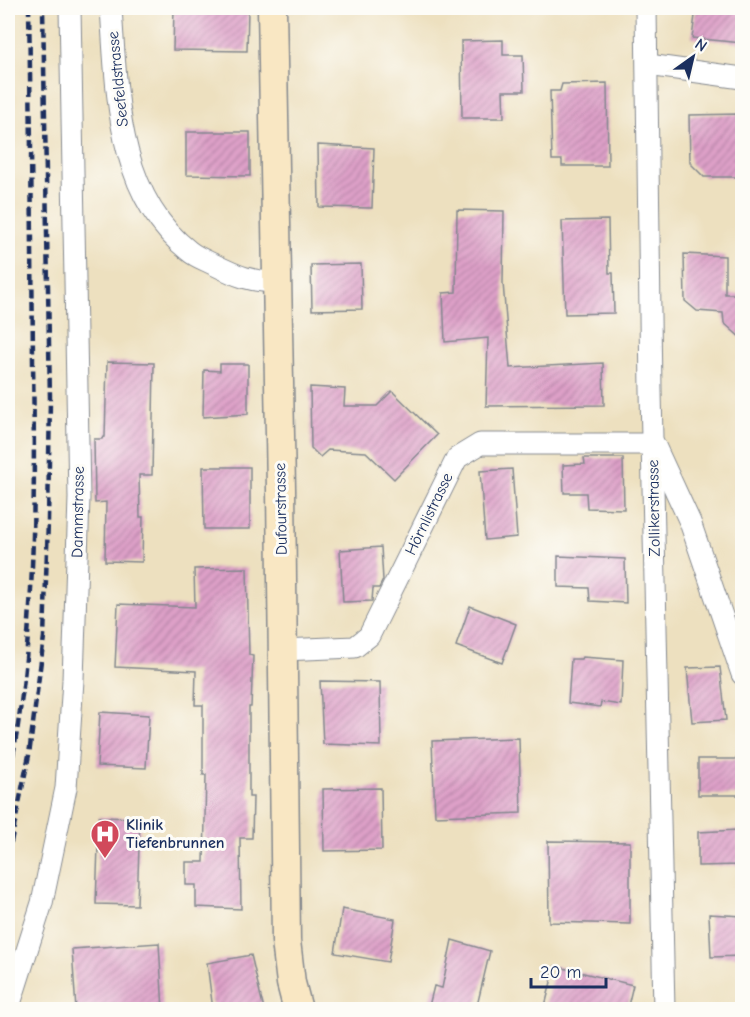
<svg xmlns="http://www.w3.org/2000/svg" width="750" height="1017" viewBox="0 0 750 1017" font-family="'Comic Neue',sans-serif">
  <style>
    .building { fill: url(#building-hatch) }
    .lines { fill: none; stroke-linecap: round; stroke-linejoin: round }
    .street-casing { stroke: #84888e; stroke-width: 23 }
    .secondary-casing { stroke: #84888e; stroke-width: 31 }
    .street { stroke: #fff; stroke-width: 21 }
    .secondary { stroke: #f9e7c3; stroke-width: 28 }
    .rail { stroke: #1b2f5e; stroke-width: 4.5; stroke-dasharray: 9 4.5; stroke-linecap: butt }
    .labels { text-anchor: middle; dominant-baseline: central; stroke-width: 6; stroke-linejoin: round; paint-order: stroke }
    .street-label { font-size: 16px; fill: #1b2f5e; stroke: #fdfcf7 }
    .poi-label { font-size: 16px; font-weight: bold; fill: #1b2f5e; stroke: #fdfcf7; text-anchor: start }
  </style>
  <defs>
    <pattern id="building-hatch" width="6" height="6" patternUnits="userSpaceOnUse" patternTransform="scale(1.5)"><rect width="6" height="6" fill="#dea0c8"/><path d="M-1 1l2-2M0 6l6-6M5 7l2-2" fill="none" stroke="#b383a6"/></pattern>
  </defs>
  <rect width="100%" height="100%" fill="#fdfcf7"/>
  <filter id="ink" filterUnits="userSpaceOnUse"><feTurbulence type="fractalNoise" baseFrequency=".0167" numOctaves="2"/><feDisplacementMap in="SourceGraphic" scale="12" xChannelSelector="R" yChannelSelector="G"/><feConvolveMatrix kernelMatrix="1 2 1 2 8 2 1 2 1" color-interpolation-filters="sRGB"/></filter>
  <filter id="wash" filterUnits="userSpaceOnUse"><feTurbulence type="fractalNoise" baseFrequency=".008" numOctaves="4" result="noise"/><feDisplacementMap in="SourceGraphic" scale="24" xChannelSelector="R" yChannelSelector="G"/><feGaussianBlur stdDeviation="1.35" result="paint"/><feColorMatrix in="noise" values="0 0 0 0 0 0 0 0 0 0 0 0 0 0 0 0 0 1.4 0 .05"/><feComposite in="paint" operator="in"/></filter>
  <g filter="url(#wash)">
    <rect width="100%" height="100%" fill="#ede0bf"/>
    <g id="blocks">
      <g class="building">
        <polygon points="174,8 248,9 247,51 173,50"/>
        <polygon points="696,8 742,8 742,43 692,38"/>
        <polygon points="503,40 503,55 523,55 524,91 503,91 504,118 462,118 461,41"/>
        <polygon points="607,83 608,166 562,166 562,160 552,160 550,91 560,91 562,84"/>
        <polygon points="740,114 740,177 704,177 690,163 689,115"/>
        <polygon points="186,132 250,132 250,176 186,175"/>
        <polygon points="318,145 374,148 372,208 319,207"/>
        <polygon points="457,210 504,211 503,283 510,368 603,363 604,405 486,406 488,338 445,342 443,293 456,292"/>
        <polygon points="608,220 609,273 613,273 614,313 565,314 562,221"/>
        <polygon points="684,254 725,256 725,294 742,294 742,339 724,323 723,313 697,311 685,301"/>
        <polygon points="361,264 362,309 312,310 311,265"/>
        <polygon points="107,362 154,363 152,475 139,475 140,517 143,517 142,562 105,561 106,502 95,503 94,439 102,439 103,437 105,437"/>
        <polygon points="220,364 248,364 248,414 203,417 204,370 220,371"/>
        <polygon points="310,387 345,389 344,406 377,406 392,391 437,435 394,479 366,452 328,450 320,457 311,448"/>
        <polygon points="584,458 623,458 624,509 587,508 586,493 564,493 563,465 585,464"/>
        <polygon points="203,467 250,467 250,529 204,529"/>
        <polygon points="512,469 517,537 485,540 480,471"/>
        <polygon points="381,547 383,580 379,588 373,588 372,601 343,602 340,550"/>
        <polygon points="558,556 625,559 626,603 590,601 589,588 558,587"/>
        <polygon points="247,568 249,655 253,656 251,707 249,707 249,797 253,797 252,838 240,838 241,909 196,907 196,885 186,885 186,862 204,862 206,775 203,775 203,705 195,705 196,671 115,667 118,604 195,607 194,569"/>
        <polygon points="470,606 516,624 502,663 456,646"/>
        <polygon points="582,657 623,660 621,705 601,702 600,707 568,703 571,659 581,659"/>
        <polygon points="720,667 726,720 692,722 687,668"/>
        <polygon points="320,681 380,682 381,746 323,744"/>
        <polygon points="100,712 149,715 146,768 97,766"/>
        <polygon points="519,738 521,813 435,816 432,741"/>
        <rect x="698" y="759" width="44" height="36"/>
        <polygon points="381,788 382,850 324,851 323,789"/>
        <polygon points="99,817 140,818 137,905 96,904"/>
        <polygon points="738,830 740,865 698,866 698,832"/>
        <polygon points="548,841 630,842 630,924 549,922"/>
        <polygon points="342,909 395,919 388,962 335,953"/>
        <polygon points="709,914 742,916 742,956 711,957"/>
        <polygon points="452,940 490,951 476,1010 428,1010 434,986 442,988"/>
        <polygon points="159,943 163,1010 76,1010 72,949"/>
        <polygon points="251,955 264,1010 213,1010 207,963"/>
        <polygon points="555,966 633,985 627,1010 544,1010"/>
      </g>
    </g>
  </g>
  <g filter="url(#ink)">
    <use href="#blocks" fill-opacity="0" stroke="#84888e" stroke-width="1.5"/>
    <g class="lines">
      <g class="street-casing">
        <g id="street">
          <path d="M111,8C117,92 116,194 189,251C196,257 205,260 213,264C237,276 251,282 278,282"/>
          <polyline points="646,8 651,391 664,1010"/>
          <polyline points="648,65 742,78"/>
          <polyline points="282,650 355,647 369,636 457,458 480,444 654,444 690,522 742,674"/>
          <polyline points="8,1010 42,903 66,788 73,680 79,498 70,8"/>
        </g>
      </g>
      <g class="secondary-casing">
        <polyline id="secondary" points="272,8 281,489 286,941 291,983 298,1010"/>
      </g>
      <use href="#street" class="street"/>
      <use href="#secondary" class="secondary"/>
      <g class="rail">
        <path d="M8,782C36,644 35,502 33,361C32,243 31,125 29,8"/>
        <polyline points="8,856 29,755 44,637 48,521 50,399 43,8"/>
      </g>
    </g>
  </g>
  <defs>
    <g id="hospital-pin" transform="scale(1.5)"><path d="M0 17L-7.5 6A9.5 9.5 0 1 1 7.5 6Z" fill="#d1495b" stroke="#fdfcf7"/><path d="M-5-5h3v3.5h4V-5h3V5h-3V1.5h-4V5h-3Z" fill="#fff"/></g>
  </defs>
  <g fill-rule="evenodd">
    <use href="#hospital-pin" x="105" y="834"/>
  </g>
  <g class="labels">
    <g class="street-label">
      <text transform="translate(118 79) rotate(-96)">Seefeldstrasse</text>
      <text transform="translate(654 508) rotate(-91)">Zollikerstrasse</text>
      <text transform="translate(281 509) rotate(-91)">Dufourstrasse</text>
      <text transform="translate(78 512) rotate(-89)">Dammstrasse</text>
      <text transform="translate(429 514) rotate(-64)">Hörnlistrasse</text>
    </g>
    <g class="poi-label">
      <text x="126" y="825">Klinik<tspan x="126" dy="18">Tiefenbrunnen</tspan></text>
    </g>
  </g>
  <rect width="750" height="1017" fill="none" stroke="#fdfcf7" stroke-width="30"/>
  <g transform="translate(693 57) rotate(34)" stroke="#fdfcf7" stroke-width="4.5" paint-order="stroke">
  <path d="M0-4.5L10 22L0 15L-10 22Z" fill="#1b2f5e"/>
  <text y="-9" font-size="16" font-weight="bold" text-anchor="middle" fill="#1b2f5e">N</text>
  </g>
  <path d="M531 978v9h75v-9" fill="none" stroke="#1b2f5e" stroke-width="3"/>
  <text x="540" y="978" font-size="18" fill="#1b2f5e" stroke="#fdfcf7" stroke-width="4.5" paint-order="stroke">20 m</text>
</svg>
